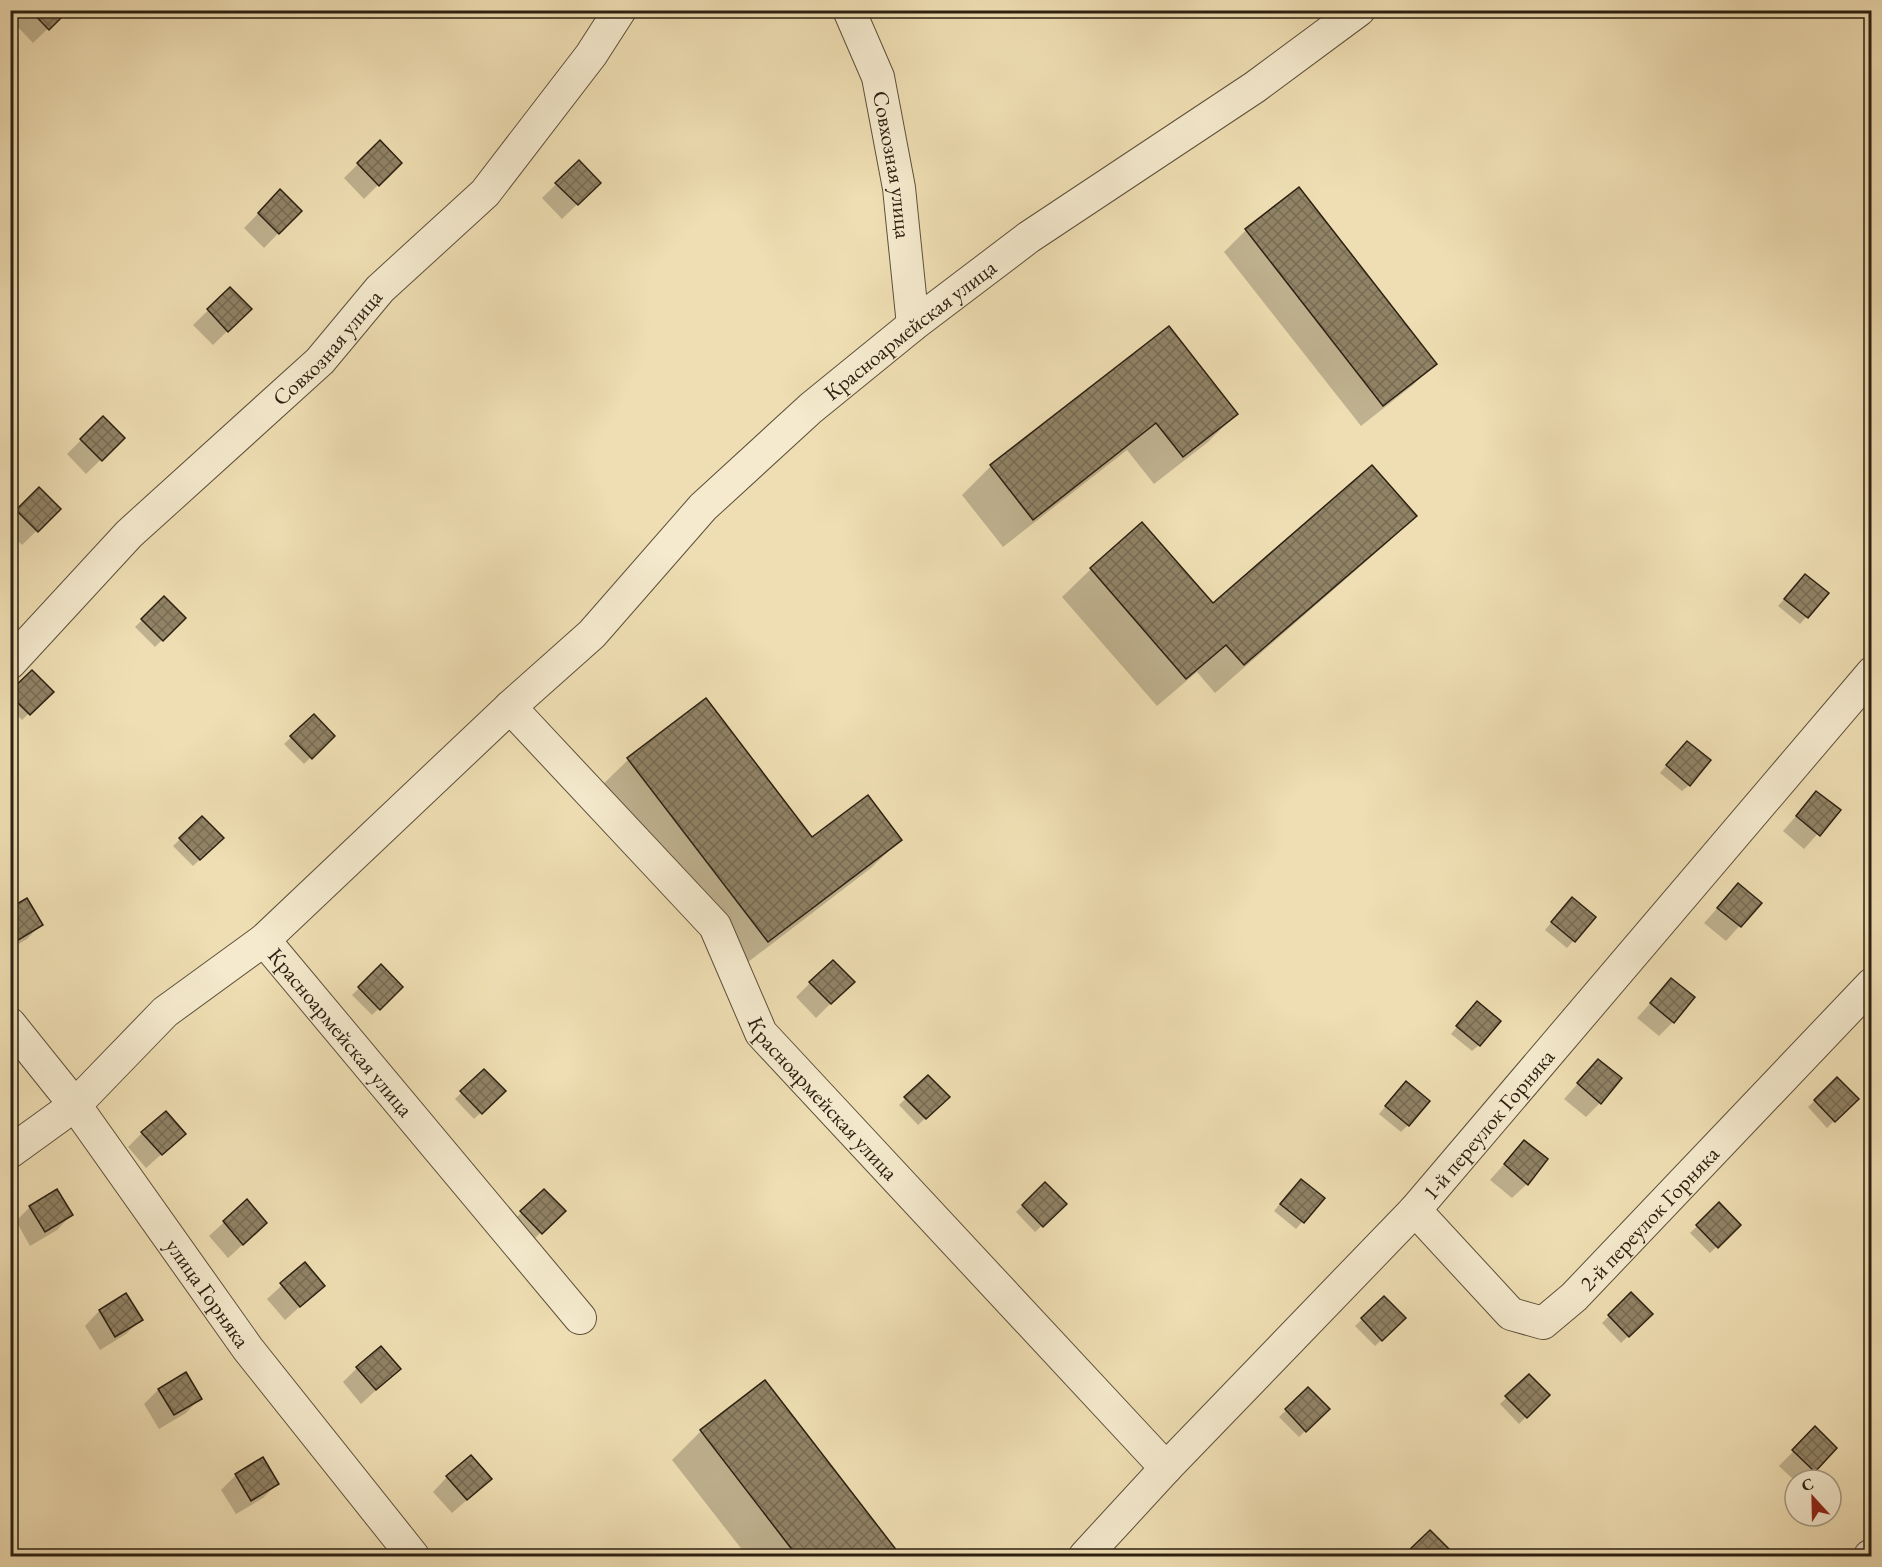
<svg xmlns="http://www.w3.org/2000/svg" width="1882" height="1567" viewBox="0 0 1882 1567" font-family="'EB Garamond',serif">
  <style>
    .shadow { fill: #0003 }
    .building { fill: url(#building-cross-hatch); stroke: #2c2012; stroke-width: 1.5 }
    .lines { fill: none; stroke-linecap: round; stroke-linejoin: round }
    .minor-casing { stroke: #5d503a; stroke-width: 34 }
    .minor { stroke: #f5eace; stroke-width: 32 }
    .labels { text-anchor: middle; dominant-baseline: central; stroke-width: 6; stroke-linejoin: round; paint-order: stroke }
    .street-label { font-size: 22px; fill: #2c2012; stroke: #f5eace }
  </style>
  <defs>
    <pattern id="building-cross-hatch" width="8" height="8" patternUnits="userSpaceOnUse" patternTransform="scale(1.5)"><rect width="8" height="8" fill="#918366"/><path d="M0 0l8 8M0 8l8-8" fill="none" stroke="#776b53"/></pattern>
  </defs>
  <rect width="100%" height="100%" fill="#efdeb3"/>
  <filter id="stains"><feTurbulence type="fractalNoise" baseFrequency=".00333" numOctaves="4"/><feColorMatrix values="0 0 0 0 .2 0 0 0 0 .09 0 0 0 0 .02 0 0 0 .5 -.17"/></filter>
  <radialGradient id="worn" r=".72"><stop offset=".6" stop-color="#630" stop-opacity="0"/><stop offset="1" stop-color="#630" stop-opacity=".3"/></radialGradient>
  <g class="shadow">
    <polygon points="26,10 67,10 33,43 14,23"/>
    <polygon points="380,142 400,163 364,199 344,178"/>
    <polygon points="579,162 599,183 562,219 542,198"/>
    <polygon points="280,191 300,211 264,248 244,228"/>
    <polygon points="1246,230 1435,364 1413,385 1361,426 1224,252"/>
    <polygon points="230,289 250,309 213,345 193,325"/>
    <polygon points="1169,328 1236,414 1208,442 1154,484 1127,450 1003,547 962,495 991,466"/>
    <polygon points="103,418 123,438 86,474 67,454"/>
    <polygon points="39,489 59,509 22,545 10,533 10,518"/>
    <polygon points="1415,516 1386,544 1215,693 1197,672 1157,706 1062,597 1091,569 1142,524 1213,605"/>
    <polygon points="1798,583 1827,594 1800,624 1778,606"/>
    <polygon points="164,598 184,618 155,647 135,627"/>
    <polygon points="51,692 22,720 10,708 10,693"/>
    <polygon points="706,700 812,839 900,840 871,868 739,969 599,788 628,760"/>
    <polygon points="314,716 333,736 304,764 284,744"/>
    <polygon points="1680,749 1689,785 1682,791 1660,773"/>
    <polygon points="1816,793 1838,811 1804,849 1783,831"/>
    <polygon points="202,818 222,838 193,866 173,846"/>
    <polygon points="1738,885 1760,903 1726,941 1704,923"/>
    <polygon points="1565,906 1594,917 1567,948 1545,930"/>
    <polygon points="10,910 41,924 27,939 10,949"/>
    <polygon points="381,967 401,987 372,1015 352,995"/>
    <polygon points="1671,980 1673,1022 1659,1036 1637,1018"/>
    <polygon points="810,983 838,996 816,1018 796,997"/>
    <polygon points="1471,1010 1479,1045 1472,1051 1451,1034"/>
    <polygon points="1598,1061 1600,1103 1586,1117 1564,1099"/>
    <polygon points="484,1071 504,1091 474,1119 455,1099"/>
    <polygon points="928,1077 948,1097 918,1125 899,1105"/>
    <polygon points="1837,1079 1856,1099 1827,1128 1808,1107"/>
    <polygon points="1399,1090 1408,1125 1401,1132 1379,1114"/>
    <polygon points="142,1133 184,1134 146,1168 128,1147"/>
    <polygon points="1524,1142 1527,1184 1512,1198 1490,1180"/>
    <polygon points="1045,1184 1065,1204 1035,1232 1016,1212"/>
    <polygon points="1294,1187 1323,1198 1296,1229 1274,1211"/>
    <polygon points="544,1191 564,1211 534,1239 515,1219"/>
    <polygon points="247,1201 251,1237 228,1258 209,1236"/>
    <polygon points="1719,1205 1739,1225 1710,1253 1690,1233"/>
    <polygon points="30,1207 71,1215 57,1230 30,1246 16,1221"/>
    <polygon points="305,1264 323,1286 285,1320 267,1299"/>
    <polygon points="1631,1294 1651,1314 1621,1343 1602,1323"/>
    <polygon points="126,1295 141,1320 126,1334 100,1350 85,1326 99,1311"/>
    <polygon points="1384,1298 1404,1318 1375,1346 1355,1326"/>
    <polygon points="357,1368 399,1369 361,1404 343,1382"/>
    <polygon points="185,1374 200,1398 186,1413 159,1429 144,1404 158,1390"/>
    <polygon points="1529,1376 1548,1395 1519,1424 1500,1404"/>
    <polygon points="765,1382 899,1556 747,1556 672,1460 701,1431"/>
    <polygon points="1308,1389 1328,1409 1299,1437 1279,1417"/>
    <polygon points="1815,1429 1835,1448 1804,1480 1795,1481 1779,1466"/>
    <polygon points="262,1460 277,1484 263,1498 236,1514 221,1490 236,1475"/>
    <polygon points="447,1477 475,1493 452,1513 433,1492"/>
    <polygon points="1430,1532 1450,1552 1445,1556 1405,1556"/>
  </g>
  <g class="building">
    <polygon points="30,10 69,10 49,30"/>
    <polygon points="380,140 402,163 379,186 357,163"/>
    <polygon points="579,160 601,183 578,205 555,183"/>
    <polygon points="1299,187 1437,364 1383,406 1245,229"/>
    <polygon points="280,189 302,211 279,234 258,213"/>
    <polygon points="230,287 252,309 228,332 207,309"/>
    <polygon points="1169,326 1238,414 1183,457 1156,423 1033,520 990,465"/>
    <polygon points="103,416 125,438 102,461 80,439"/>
    <polygon points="1372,465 1417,516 1244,665 1226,645 1186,679 1090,568 1142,522 1213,603"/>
    <polygon points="39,487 61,509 38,532 16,510"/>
    <polygon points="1805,574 1829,593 1808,618 1784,599"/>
    <polygon points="164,596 186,618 163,641 141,619"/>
    <polygon points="32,670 54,692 30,715 10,695 10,691"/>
    <polygon points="706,698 812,837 868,795 902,840 768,942 627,758"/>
    <polygon points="314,714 335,736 312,759 290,736"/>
    <polygon points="1687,741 1711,760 1690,786 1666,765"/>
    <polygon points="1816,791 1841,810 1820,836 1796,816"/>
    <polygon points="202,816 224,838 200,860 179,838"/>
    <polygon points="1738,883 1762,903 1741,927 1717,908"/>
    <polygon points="1572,897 1596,917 1575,942 1551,922"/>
    <polygon points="27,898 43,925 15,942 10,934 10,908"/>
    <polygon points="833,960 855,982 831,1004 809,982"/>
    <polygon points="381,964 403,987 380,1010 358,987"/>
    <polygon points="1671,978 1695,997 1674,1023 1650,1003"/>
    <polygon points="1477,1001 1501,1021 1480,1046 1456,1026"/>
    <polygon points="1598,1059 1622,1078 1601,1104 1577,1083"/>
    <polygon points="484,1069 506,1091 482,1114 460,1091"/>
    <polygon points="928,1075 950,1097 926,1119 904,1097"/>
    <polygon points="1837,1077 1859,1099 1835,1122 1814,1100"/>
    <polygon points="1406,1081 1430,1101 1409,1126 1385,1106"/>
    <polygon points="166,1111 186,1134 162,1155 141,1132"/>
    <polygon points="1524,1140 1548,1159 1528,1185 1504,1164"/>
    <polygon points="1301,1179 1325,1198 1304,1223 1280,1204"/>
    <polygon points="1045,1182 1067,1204 1043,1227 1022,1205"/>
    <polygon points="57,1189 73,1215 45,1232 29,1206"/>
    <polygon points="544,1189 566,1211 542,1234 520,1211"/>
    <polygon points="247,1199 267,1223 243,1245 223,1221"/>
    <polygon points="1719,1202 1741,1225 1718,1248 1696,1225"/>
    <polygon points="305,1262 325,1286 300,1307 280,1283"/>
    <polygon points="1631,1292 1653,1314 1629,1337 1608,1315"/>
    <polygon points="126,1293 143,1320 115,1337 99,1310"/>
    <polygon points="1384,1296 1406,1318 1382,1341 1361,1318"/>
    <polygon points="381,1346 401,1369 376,1390 356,1367"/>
    <polygon points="186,1372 202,1399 174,1415 158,1389"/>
    <polygon points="1529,1374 1550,1395 1527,1418 1505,1396"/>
    <polygon points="765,1380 901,1556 797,1556 700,1430"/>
    <polygon points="1308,1387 1330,1409 1306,1432 1285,1409"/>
    <polygon points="1815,1426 1837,1448 1815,1472 1792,1450"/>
    <polygon points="471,1455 492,1479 467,1500 446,1476"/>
    <polygon points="263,1457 279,1484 251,1501 235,1474"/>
    <polygon points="1430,1530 1452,1552 1447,1556 1411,1556 1407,1552"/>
  </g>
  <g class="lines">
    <g class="minor-casing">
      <g id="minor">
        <path id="s1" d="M849,10L878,77L899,188L913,325"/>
        <path id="s2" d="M10,663L129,534L320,361L380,289L485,193L591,55L620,10"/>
        <path id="s3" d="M510,707L715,926L761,1033L1166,1468"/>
        <path id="s4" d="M264,940L580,1318"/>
        <path id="s5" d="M10,1024L75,1105L248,1349L413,1556"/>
        <path id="s6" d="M10,1152L75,1105L165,1012L264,940L510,707L592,634L703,507L811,408L913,325L1029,237L1255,87L1359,10"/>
        <path id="s7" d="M1415,1210L1511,1314L1543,1323L1574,1297L1872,984"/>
        <path id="s8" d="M1085,1556L1166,1468L1415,1210L1872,673"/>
        <polyline points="1870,1556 1872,1555"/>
      </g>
    </g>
    <use href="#minor" class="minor"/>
  </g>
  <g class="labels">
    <g class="street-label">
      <text stroke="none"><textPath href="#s1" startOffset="162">Совхозная улица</textPath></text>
      <text stroke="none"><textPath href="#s6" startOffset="1222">Красноармейская улица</textPath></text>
      <text stroke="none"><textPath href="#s2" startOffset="448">Совхозная улица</textPath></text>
      <text stroke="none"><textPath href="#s4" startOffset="120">Красноармейская улица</textPath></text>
      <text stroke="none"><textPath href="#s3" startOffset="506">Красноармейская улица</textPath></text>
      <text stroke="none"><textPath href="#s8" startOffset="591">1-й переулок Горняка</textPath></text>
      <text stroke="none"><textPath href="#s7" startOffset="324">2-й переулок Горняка</textPath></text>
      <text stroke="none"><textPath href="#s5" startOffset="334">улица Горняка</textPath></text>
    </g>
  </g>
  <rect width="1882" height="1567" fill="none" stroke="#efdeb3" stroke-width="36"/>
  <rect x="12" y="12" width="1858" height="1543" fill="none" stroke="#2c2012" stroke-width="3"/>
  <rect x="18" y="18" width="1846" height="1531" fill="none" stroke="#2c2012" stroke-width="1.5"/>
  <g transform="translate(1813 1498) rotate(338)"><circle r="28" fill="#f5eace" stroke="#a59983" stroke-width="1.5"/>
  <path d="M0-4.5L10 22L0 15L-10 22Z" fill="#8f2418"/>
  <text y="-9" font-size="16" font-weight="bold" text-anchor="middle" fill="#2c2012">С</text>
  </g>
  <rect width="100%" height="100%" filter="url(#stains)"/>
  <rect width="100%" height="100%" fill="url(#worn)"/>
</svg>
